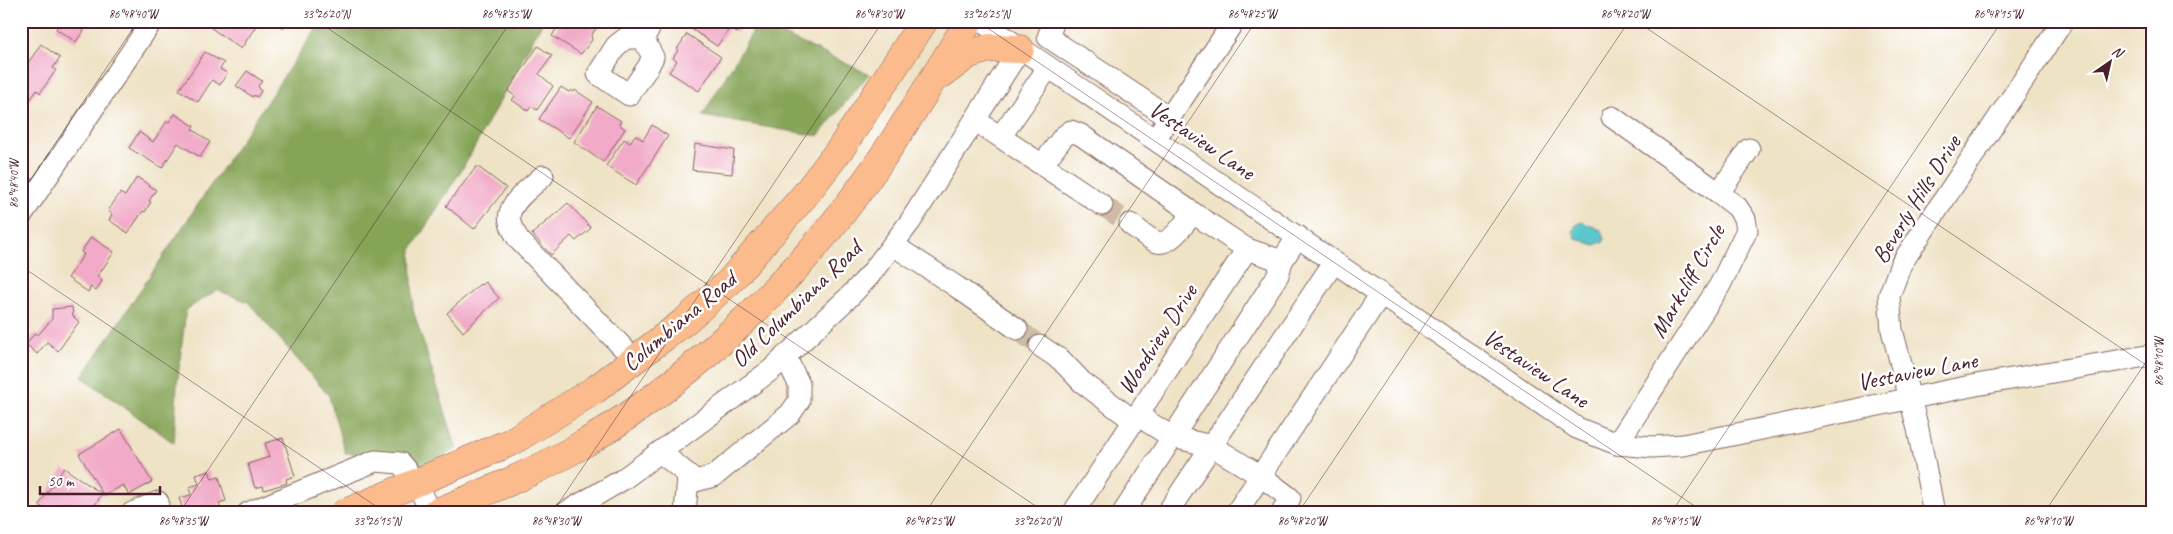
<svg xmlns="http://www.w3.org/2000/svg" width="2173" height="534" viewBox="0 0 2173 534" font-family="Caveat,sans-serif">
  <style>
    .forest { fill: #85a457; stroke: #686241 }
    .water { fill: #5ac7cd; stroke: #52737c }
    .building { fill: #f1aac7 }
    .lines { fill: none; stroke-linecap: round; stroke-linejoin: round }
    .minor-tunnel { stroke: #cebca7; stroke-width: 21; stroke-dasharray: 21 11; stroke-linecap: butt }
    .minor-casing { stroke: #846461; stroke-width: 23 }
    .major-casing { stroke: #846461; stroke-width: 29 }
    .minor { stroke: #fff; stroke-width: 21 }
    .major { stroke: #fbbb8d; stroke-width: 28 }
    .ticks { fill: none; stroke: #4a1f2b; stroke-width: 1; stroke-opacity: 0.45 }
    .labels { text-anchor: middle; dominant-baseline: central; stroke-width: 5; stroke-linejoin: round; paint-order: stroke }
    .street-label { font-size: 24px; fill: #4a1f2b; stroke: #fff }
    .neatline { fill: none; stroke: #4a1f2b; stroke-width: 2 }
    .ticks-label { font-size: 12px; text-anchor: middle; fill: #4a1f2b }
  </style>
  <rect width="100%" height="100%" fill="#fff"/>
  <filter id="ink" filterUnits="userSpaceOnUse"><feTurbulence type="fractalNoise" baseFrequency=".02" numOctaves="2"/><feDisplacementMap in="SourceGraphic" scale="10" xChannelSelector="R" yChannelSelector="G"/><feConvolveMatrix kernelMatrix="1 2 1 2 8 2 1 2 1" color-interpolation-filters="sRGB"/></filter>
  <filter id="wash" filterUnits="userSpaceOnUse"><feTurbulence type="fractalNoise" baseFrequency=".0096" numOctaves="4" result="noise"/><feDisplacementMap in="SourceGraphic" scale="20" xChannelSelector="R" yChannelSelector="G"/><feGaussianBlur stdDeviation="1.12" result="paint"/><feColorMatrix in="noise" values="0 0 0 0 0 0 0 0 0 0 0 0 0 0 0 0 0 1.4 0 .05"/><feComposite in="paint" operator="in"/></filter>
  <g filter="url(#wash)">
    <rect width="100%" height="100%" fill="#efe3c6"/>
    <g class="forest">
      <polygon points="321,21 543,21 467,161 411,250 413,310 457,449 417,469 364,455 345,453 329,396 248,302 217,290 186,310 177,385 174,443 82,377"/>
      <polygon points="758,23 869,74 818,136 702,116"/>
    </g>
    <polygon class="water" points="1582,222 1601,230 1605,238 1603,243 1601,242 1595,245 1576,238 1573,231 1576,225"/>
    <g id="blocks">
      <g class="building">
        <polygon points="60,21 90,21 76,42 56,29"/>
        <polygon points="216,21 248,21 256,26 241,49 211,28"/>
        <polygon points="266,21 288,21 283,28 275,22 273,25"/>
        <polygon points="561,21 606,21 606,22 599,24 591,36 592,40 581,54 552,36"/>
        <polygon points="686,21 745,21 737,33 730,28 717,46 684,24"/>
        <polygon points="687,34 721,57 699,91 669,72 677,61 673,58 678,50 677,49"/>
        <polygon points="41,44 60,58 53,68 56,70 40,93 37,90 28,103 21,99 21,73"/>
        <polygon points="538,46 552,56 539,74 553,86 537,110 531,106 528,111 512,100 515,96 508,91"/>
        <polygon points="205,52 224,63 220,69 227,73 220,85 212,80 198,102 179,90"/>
        <polygon points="247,71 262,81 258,86 261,91 257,97 254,95 253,97 236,86"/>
        <polygon points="561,87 569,92 571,90 574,92 575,90 593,102 569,138 539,119"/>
        <polygon points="597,106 621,121 619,124 625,129 603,162 574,142"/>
        <polygon points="175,114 194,126 192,129 210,142 200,157 178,143 162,168 129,148 139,132 153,142 167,121 169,122"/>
        <polygon points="652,125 668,136 636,185 606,166 624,139 630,143 635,135 643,140"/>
        <polygon points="695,144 734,150 732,174 692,170"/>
        <polygon points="477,166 506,188 474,229 446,206"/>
        <polygon points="137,177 156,190 149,201 151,202 145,212 143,211 128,233 109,220 112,214 108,211 120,193 125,196"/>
        <polygon points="568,203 591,228 576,241 571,236 551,255 532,234"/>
        <polygon points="91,237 114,252 97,277 102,281 96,291 91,287 88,292 68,278 84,254 81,252"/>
        <polygon points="485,282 499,298 463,332 447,313 480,284 481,285"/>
        <polygon points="72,307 73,316 79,322 58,351 47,342 37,354 26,344 35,333 38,335 52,319 52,309"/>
        <polygon points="121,429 152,482 129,495 123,485 104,496 79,454"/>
        <polygon points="283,438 295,476 286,479 287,483 264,490 263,486 255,488 248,464 269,457 265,443"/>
        <polygon points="64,468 102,494 90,513 49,513 39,505"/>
        <polygon points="209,471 212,479 219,477 226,501 219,503 221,510 203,513 202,508 184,513 179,498 191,495 189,487 199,484 196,475"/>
      </g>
    </g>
  </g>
  <g filter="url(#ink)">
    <use href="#blocks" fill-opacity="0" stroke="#846461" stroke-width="1"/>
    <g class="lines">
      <g class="minor-tunnel">
        <polyline points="1102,205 1130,224"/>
        <polyline points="1017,329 1040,346"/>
      </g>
      <g class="minor-casing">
        <g id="minor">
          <polyline points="981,21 1577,428 1617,444 1652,447 1683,445 1976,385 2152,355"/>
          <polyline points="1054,21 1048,37 1170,118"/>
          <polygon points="626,38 643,38 653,57 648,67 629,95 598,74 616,46"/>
          <polyline points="643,38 654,21"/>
          <polyline points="1612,117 1719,193 1737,207 1745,219 1747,230 1720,285 1617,444"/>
          <polyline points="975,120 1102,205"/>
          <polyline points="1162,129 1234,21"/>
          <polyline points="1001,136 1048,68"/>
          <polyline points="1043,164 1063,137 1071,131 1081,135 1193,213"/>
          <path d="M543,176C532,187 505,204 510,222C511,228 516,235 519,240L635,360"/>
          <polyline points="1719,193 1749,149"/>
          <polyline points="21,216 152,21"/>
          <path d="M1130,224C1138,229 1148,239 1157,242C1171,246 1185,222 1193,213L1247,249"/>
          <polyline points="893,245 957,287 1017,329"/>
          <polyline points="1040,346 1061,360 1082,382 1134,421"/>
          <polyline points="1137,415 1172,437 1212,446 1261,476 1290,498 1282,513"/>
          <polyline points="660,452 696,481 714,476 790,414 799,401 799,384 785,356"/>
          <polyline points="132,513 158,502"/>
          <polyline points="248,513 375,461 400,463 417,483 431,513"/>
          <polyline points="565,513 622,480 771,370 850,296 869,276 910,222 1020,49"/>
          <polyline points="685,513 688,477"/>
          <polyline points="1073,513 1247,249 1282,261 1298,236"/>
          <polyline points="1123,513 1278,275 1282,261"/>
          <polyline points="1167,513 1334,262"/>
          <polyline points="1236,513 1381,294"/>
          <polyline points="1934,513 1918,429 1892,330 1889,296 1901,264 2063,21"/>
        </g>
      </g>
      <g class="major-casing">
        <g id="major">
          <polyline points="942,74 969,54 990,48 1020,49"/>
          <polyline points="345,513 511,442 596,389 685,321 730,281 804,196 841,148 924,21"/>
          <path d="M435,513C481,494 529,475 573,450C686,386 799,278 873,171C907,123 938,71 969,21"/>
        </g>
      </g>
      <use href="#minor" class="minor"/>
      <use href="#major" class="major"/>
    </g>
  </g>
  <path class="ticks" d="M317,21L1046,513M977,21L1705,513M1636,21L2152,369M21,194L138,21M21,266L386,513M179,513L511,21M552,513L883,21M925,513L1256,21M1298,513L1629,21M1671,513L2002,21M2044,513L2152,353"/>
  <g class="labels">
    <g class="street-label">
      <text transform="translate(1202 140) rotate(34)">Vestaview Lane</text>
      <text transform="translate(1916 199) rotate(-58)">Beverly Hills Drive</text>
      <text transform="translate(1687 281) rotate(-60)">Markcliff Circle</text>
      <text transform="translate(796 304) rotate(-44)">Old Columbiana Road</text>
      <text transform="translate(679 321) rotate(-40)">Columbiana Road</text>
      <text transform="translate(1157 339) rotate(-57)">Woodview Drive</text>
      <text transform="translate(1536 368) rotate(34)">Vestaview Lane</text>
      <text transform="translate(1917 371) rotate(-11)">Vestaview Lane</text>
    </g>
  </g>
  <rect width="2173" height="534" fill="none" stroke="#fff" stroke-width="55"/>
  <g transform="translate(2110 62) rotate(34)" stroke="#ffffff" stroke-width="4" paint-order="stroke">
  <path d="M0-4L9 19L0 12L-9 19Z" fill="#4a1f2b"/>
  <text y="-8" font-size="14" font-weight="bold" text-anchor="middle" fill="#4a1f2b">N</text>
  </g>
  <path d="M40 486v8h120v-8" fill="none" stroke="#4a1f2b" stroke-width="2.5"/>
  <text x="48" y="486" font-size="15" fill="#4a1f2b" stroke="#ffffff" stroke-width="4" paint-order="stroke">50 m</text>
  <rect x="28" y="28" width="2118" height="478" class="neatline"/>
  <g class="ticks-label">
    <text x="133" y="18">86°48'40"W</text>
    <text x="326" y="18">33°26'20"N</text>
    <text x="506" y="18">86°48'35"W</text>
    <text x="879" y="18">86°48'30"W</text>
    <text x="986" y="18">33°26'25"N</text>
    <text x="1252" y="18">86°48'25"W</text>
    <text x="1625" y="18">86°48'20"W</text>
    <text x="1998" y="18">86°48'15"W</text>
    <text transform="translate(14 184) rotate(-90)" y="4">86°48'40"W</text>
    <text transform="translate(2159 362) rotate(-90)" y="4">86°48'10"W</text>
    <text x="183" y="525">86°48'35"W</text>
    <text x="377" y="525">33°26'15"N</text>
    <text x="556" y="525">86°48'30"W</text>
    <text x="929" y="525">86°48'25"W</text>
    <text x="1037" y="525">33°26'20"N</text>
    <text x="1302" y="525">86°48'20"W</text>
    <text x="1675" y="525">86°48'15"W</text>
    <text x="2048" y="525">86°48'10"W</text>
  </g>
</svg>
